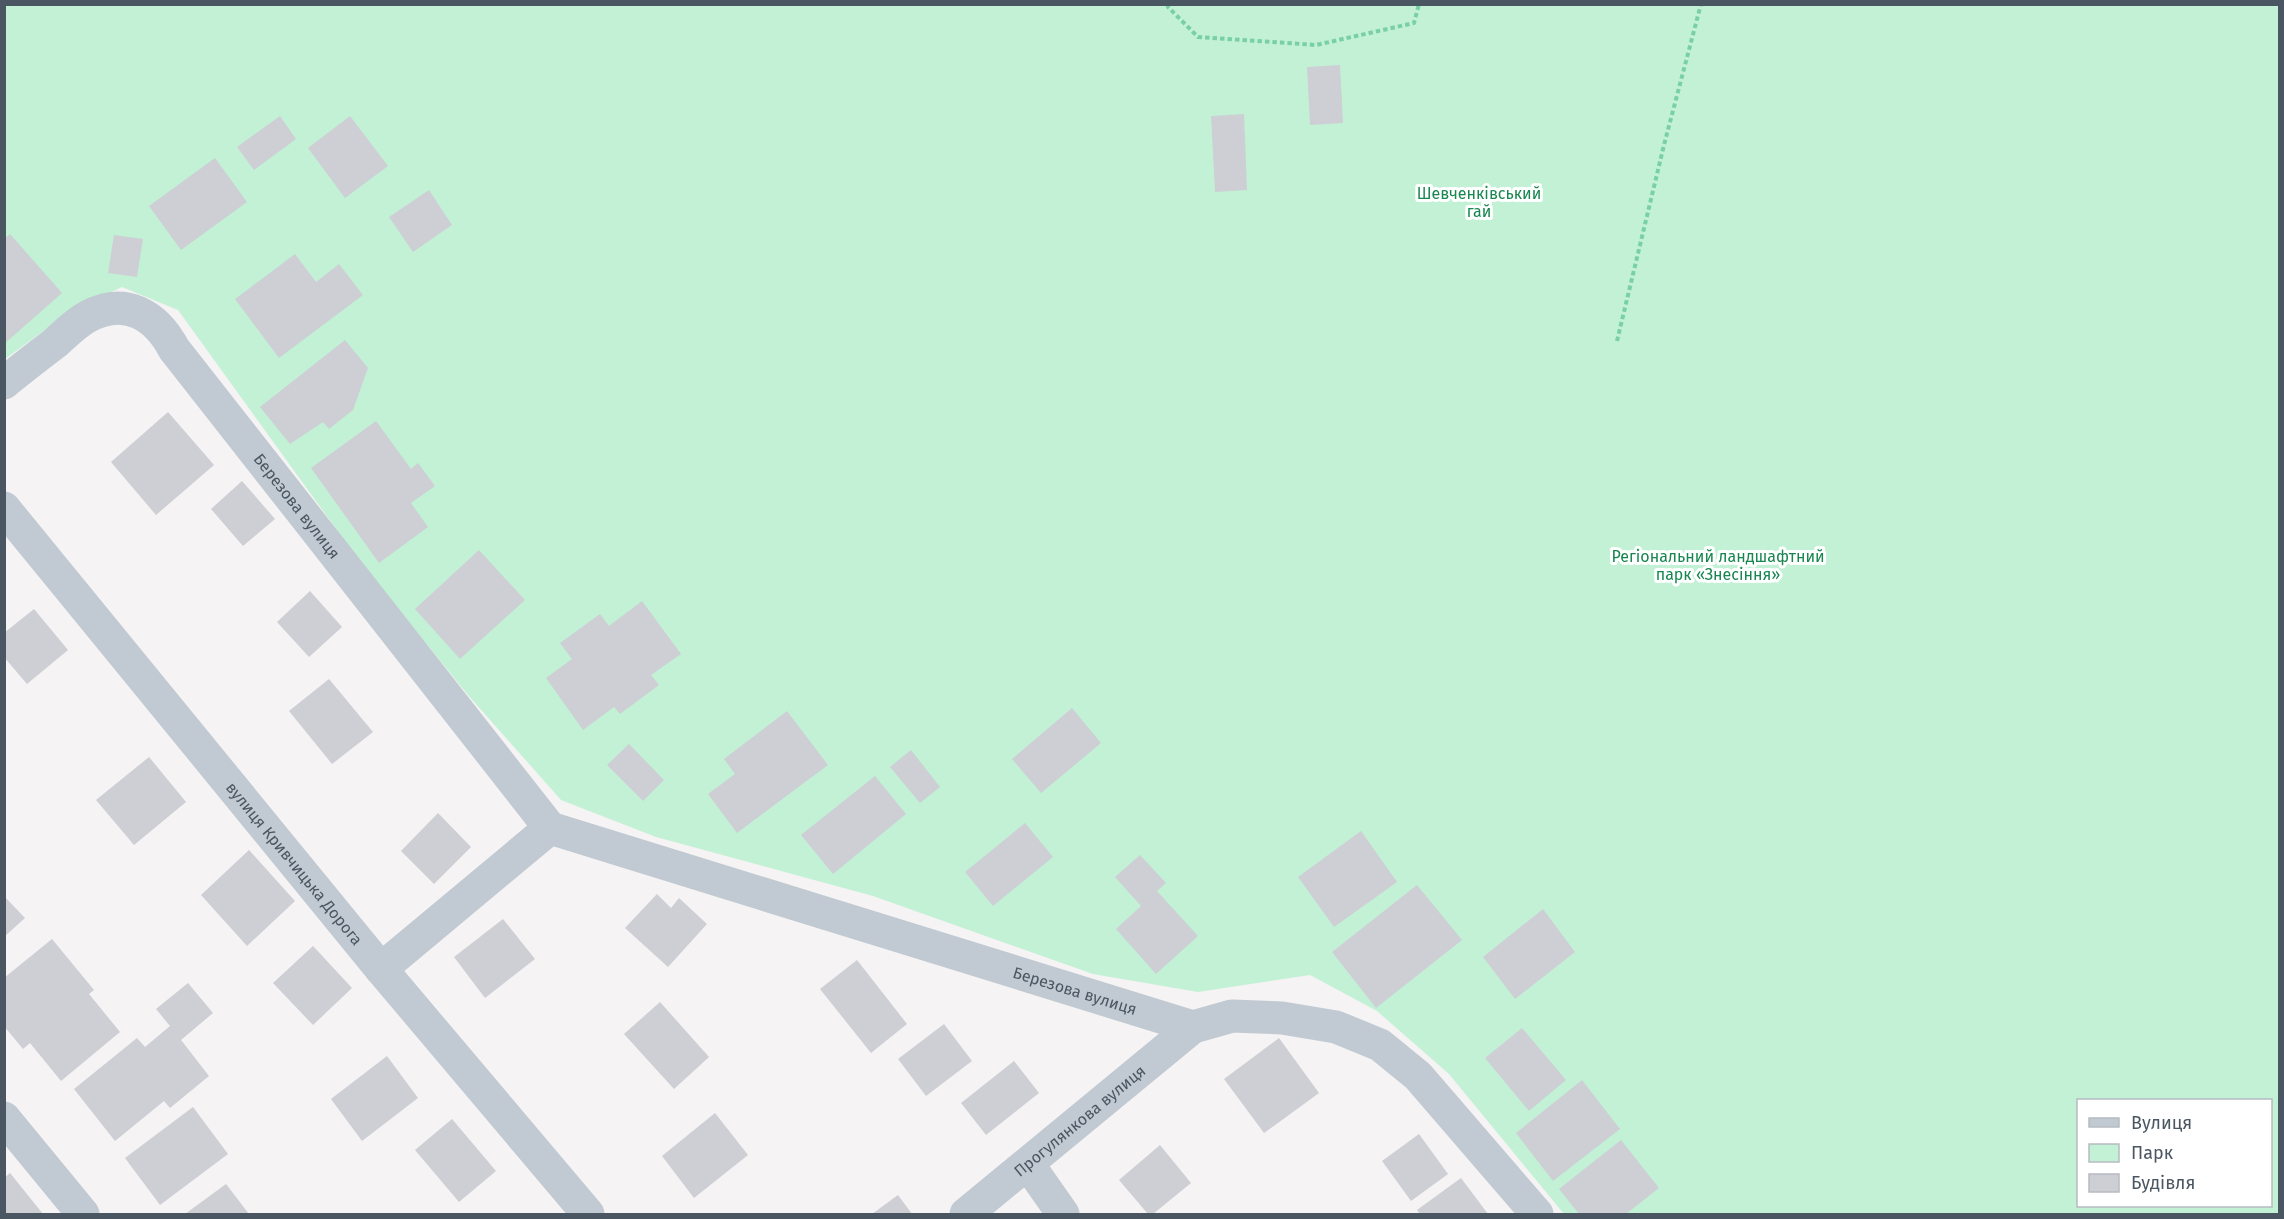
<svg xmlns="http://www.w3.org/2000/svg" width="2284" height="1219" viewBox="0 0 2284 1219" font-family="'Fira Sans',sans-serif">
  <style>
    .green { fill: #c3f1d5; fill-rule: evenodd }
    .building { fill: #cdcfd5 }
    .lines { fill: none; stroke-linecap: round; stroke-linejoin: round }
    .path { stroke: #7ad0a6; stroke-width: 4; stroke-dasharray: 4.5 3; stroke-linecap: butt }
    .minor { stroke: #c1cad2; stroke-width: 33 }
    .labels { text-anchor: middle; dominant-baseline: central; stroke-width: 6; stroke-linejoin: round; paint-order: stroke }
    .park-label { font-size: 16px; fill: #17864f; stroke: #fff }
    .street-label { font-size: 16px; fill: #4a5661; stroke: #fff }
  </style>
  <rect width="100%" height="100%" fill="#f5f3f3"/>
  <path class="green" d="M5,5H2279V1214H1564L1449,1074L1377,1011L1310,975L1198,992L1093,974L873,896L656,837L561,800L468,695L360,562L178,310L122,287L68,313L5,359ZM2078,1100H2270V1206H2078Z"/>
  <g class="building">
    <polygon points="1340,65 1343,123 1310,125 1307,67"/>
    <polygon points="1244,114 1247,190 1215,192 1211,116"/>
    <polygon points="280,116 296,139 254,170 237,147"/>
    <polygon points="350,116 388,166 345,198 308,148"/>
    <polygon points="215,158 247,202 181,250 149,206"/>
    <polygon points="429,190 452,225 413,252 389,217"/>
    <polygon points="10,234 62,293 4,344 4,239"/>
    <polygon points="114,235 143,239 137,277 108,273"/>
    <polygon points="295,254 316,282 339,264 363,295 279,358 235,299"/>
    <polygon points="345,340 368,368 353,410 329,429 323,422 290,444 260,407"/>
    <polygon points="168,412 214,465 156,515 111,462"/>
    <polygon points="376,421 411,469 418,463 435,486 411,503 428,527 379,563 311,468"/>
    <polygon points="242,481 275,519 243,546 211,509"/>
    <polygon points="479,550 525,600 460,659 415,609"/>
    <polygon points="310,591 342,627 309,657 277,622"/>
    <polygon points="642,601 681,654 651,675 659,685 620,714 614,707 583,730 546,678 572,659 560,643 600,614 609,626"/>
    <polygon points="34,609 68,650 27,684 4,657 4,633"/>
    <polygon points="329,679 373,732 332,764 289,711"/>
    <polygon points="1072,708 1101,743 1041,793 1012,759"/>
    <polygon points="787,711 828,765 737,833 708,794 735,774 724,759"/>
    <polygon points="629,744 664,780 643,801 607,765"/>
    <polygon points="911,750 940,787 920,803 890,767"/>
    <polygon points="149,757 186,802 134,845 96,800"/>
    <polygon points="875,776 906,814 833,874 801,835"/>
    <polygon points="438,813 471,847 434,884 401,851"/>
    <polygon points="1025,823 1053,857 993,906 965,872"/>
    <polygon points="1361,831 1397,882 1334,927 1298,877"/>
    <polygon points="249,850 295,901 247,946 201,895"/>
    <polygon points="1140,855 1166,883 1157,891 1198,936 1156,974 1116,929 1141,906 1115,877"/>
    <polygon points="1417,885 1462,940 1376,1008 1332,952"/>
    <polygon points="657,894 671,908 679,898 707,924 668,967 625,928"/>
    <polygon points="4,896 25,918 4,937"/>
    <polygon points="1543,909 1575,952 1515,999 1483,957"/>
    <polygon points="503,919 535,959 485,998 454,957"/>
    <polygon points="52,939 94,990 89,994 120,1032 61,1081 30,1043 23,1049 4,1026 4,978"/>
    <polygon points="313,946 352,988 313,1025 273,983"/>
    <polygon points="857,960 907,1024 871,1053 820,989"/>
    <polygon points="188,983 213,1013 181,1040 209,1076 170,1108 164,1101 115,1141 74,1089 137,1038 145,1047 170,1026 156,1009"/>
    <polygon points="660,1002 709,1057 674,1089 624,1034"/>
    <polygon points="944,1024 972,1061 926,1096 898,1059"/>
    <polygon points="1522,1028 1566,1080 1529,1111 1485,1058"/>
    <polygon points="1279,1038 1319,1093 1264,1133 1224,1079"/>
    <polygon points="387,1056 418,1098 362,1141 331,1099"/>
    <polygon points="1014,1061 1039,1093 986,1135 961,1103"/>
    <polygon points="1582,1080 1620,1129 1553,1181 1516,1133"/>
    <polygon points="193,1107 228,1154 160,1205 125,1158"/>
    <polygon points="715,1113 748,1155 694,1198 662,1156"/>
    <polygon points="452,1119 496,1171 459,1202 415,1150"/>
    <polygon points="1419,1134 1448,1174 1411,1201 1382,1161"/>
    <polygon points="1621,1140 1659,1188 1626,1214 1579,1214 1559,1189"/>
    <polygon points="1160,1145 1191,1183 1153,1214 1148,1214 1119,1180"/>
    <polygon points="10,1173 43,1214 4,1214 4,1178"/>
    <polygon points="1461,1178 1488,1214 1420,1214 1417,1210"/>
    <polygon points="226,1184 249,1214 185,1214"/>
    <polygon points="898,1195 912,1214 872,1214"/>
  </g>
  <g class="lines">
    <g class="path">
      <polyline points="1168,4 1168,7 1198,37 1316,45 1414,23 1419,4"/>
      <polyline points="1617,341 1664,145 1701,4"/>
    </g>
    <g class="minor">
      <path id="s1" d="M4,383C21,369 38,356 55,343C65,334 76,323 87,317C125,296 156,315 174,349L550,828L1193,1027L1232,1016L1282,1018L1336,1027L1380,1045L1418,1076L1537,1214"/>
      <path id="s2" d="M4,508L381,969L588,1214"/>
      <polyline points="381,969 550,828"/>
      <polyline points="4,1118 83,1214"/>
      <polyline points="1028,1164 1063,1214"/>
      <path id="s3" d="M966,1214L1193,1027"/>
    </g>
  </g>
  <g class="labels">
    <g class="park-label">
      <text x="1479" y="193">Шевченківський<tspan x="1479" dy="18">гай</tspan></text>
      <text x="1718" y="556">Регіональний ландшафтний<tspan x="1718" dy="18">парк «Знесіння»</tspan></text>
    </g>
    <g class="street-label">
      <text stroke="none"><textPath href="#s1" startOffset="411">Березова вулиця</textPath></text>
      <text stroke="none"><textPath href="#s2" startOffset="459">вулиця Кривчицька Дорога</textPath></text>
      <text stroke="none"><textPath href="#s1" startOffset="1370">Березова вулиця</textPath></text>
      <text stroke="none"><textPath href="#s3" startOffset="147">Прогулянкова вулиця</textPath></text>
    </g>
  </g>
  <rect width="2284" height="1219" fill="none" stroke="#4a5661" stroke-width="12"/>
  <rect x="2077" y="1099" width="195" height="108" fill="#ffffff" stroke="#b7bbc0" stroke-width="1.5"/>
  <rect x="2089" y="1118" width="30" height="9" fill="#c1cad2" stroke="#b7bbc0" stroke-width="1.5"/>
  <text x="2131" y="1129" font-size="18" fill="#4a5661">Вулиця</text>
  <rect x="2089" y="1144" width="30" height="18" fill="#c3f1d5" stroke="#b7bbc0" stroke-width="1.5"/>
  <text x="2131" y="1159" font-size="18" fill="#4a5661">Парк</text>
  <rect x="2089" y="1174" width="30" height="18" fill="#cdcfd5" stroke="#b7bbc0" stroke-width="1.5"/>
  <text x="2131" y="1189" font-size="18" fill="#4a5661">Будівля</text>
</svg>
